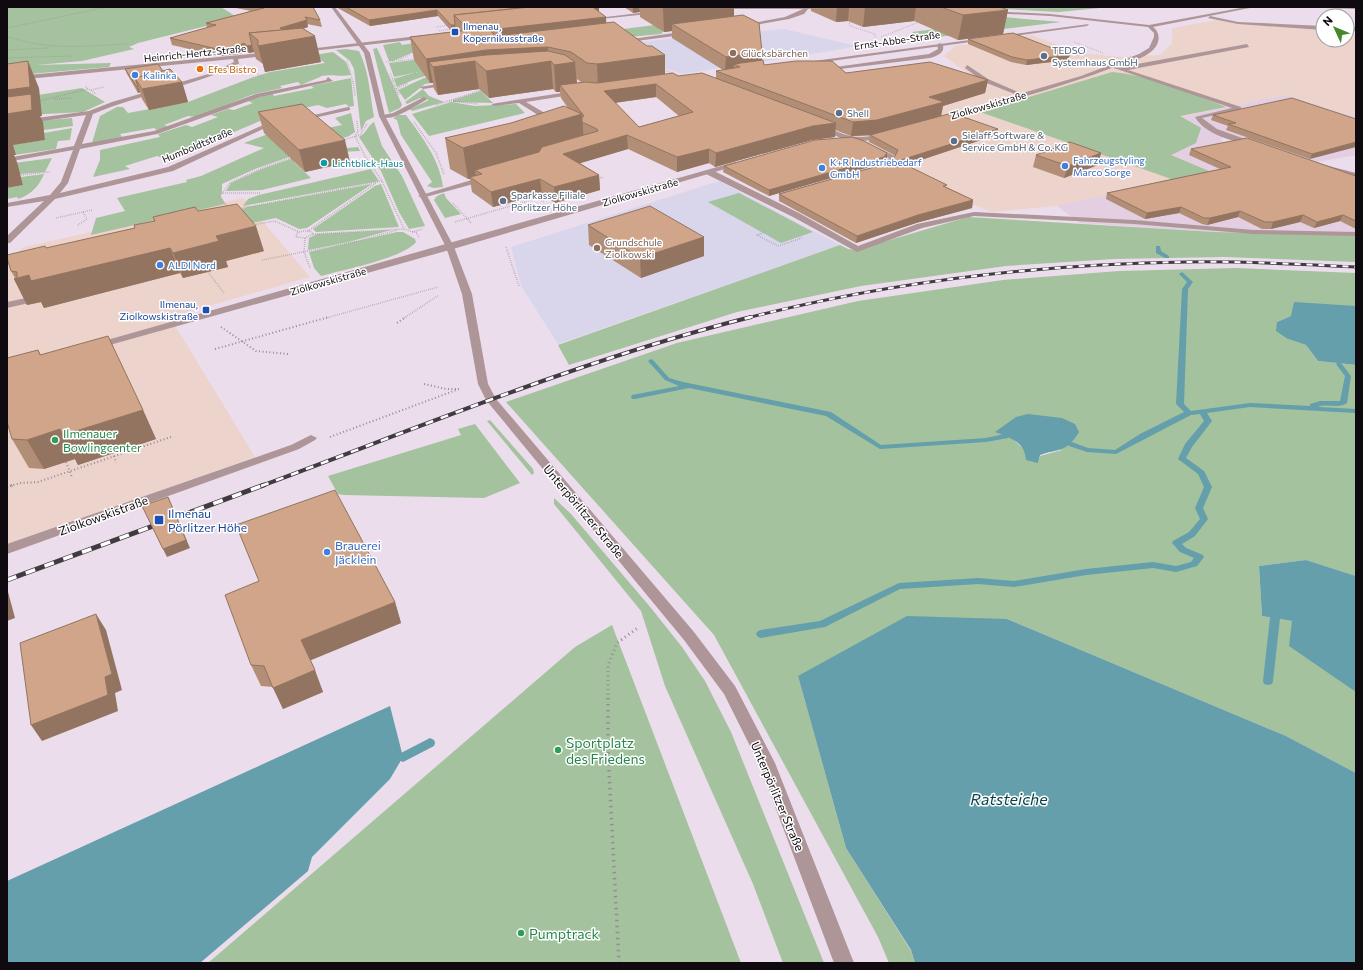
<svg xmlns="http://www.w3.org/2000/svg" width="1363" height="970" viewBox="0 0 1363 970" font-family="Commissioner,sans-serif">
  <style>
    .commercial { fill: #ecd3cc }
    .built { fill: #e3cee2 }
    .education { fill: #d9d6ec }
    .green { fill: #a3c29d; fill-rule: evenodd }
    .water { fill: #649fab }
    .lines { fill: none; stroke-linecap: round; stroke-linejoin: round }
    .stream { fill: #649fab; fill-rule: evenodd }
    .path-far4 { stroke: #968b96; stroke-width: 1; stroke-dasharray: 0.5 1.5; stroke-linecap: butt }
    .path-far3 { stroke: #968b96; stroke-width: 1.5; stroke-dasharray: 0.5 1.5; stroke-linecap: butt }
    .path-far2 { stroke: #968b96; stroke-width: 2; stroke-dasharray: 1 2.5; stroke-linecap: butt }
    .path-far1 { stroke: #968b96; stroke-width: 3; stroke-dasharray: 1 3.5; stroke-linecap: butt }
    .path { stroke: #968b96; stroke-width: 3.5; stroke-dasharray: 1.5 4.5; stroke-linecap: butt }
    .service { fill: #ad9598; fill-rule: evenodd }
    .minor { fill: #ad9598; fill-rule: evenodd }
    .tertiary { fill: #ad9598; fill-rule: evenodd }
    .rail-far2-casing { stroke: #413a41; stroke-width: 3 }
    .rail-far1-casing { stroke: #413a41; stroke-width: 4 }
    .rail-casing { stroke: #413a41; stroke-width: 5 }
    .rail-far2 { stroke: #fff; stroke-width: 2; stroke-dasharray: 6; stroke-linecap: butt }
    .rail-far1 { stroke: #fff; stroke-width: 2.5; stroke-dasharray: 8; stroke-linecap: butt }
    .rail { stroke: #fff; stroke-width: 3.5; stroke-dasharray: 10; stroke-linecap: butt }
    .wall { fill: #b38e76; fill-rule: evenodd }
    .shaded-wall { fill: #927460 }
    .building { fill: #d0a589; stroke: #927460; fill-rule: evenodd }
    .transit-dot { fill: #1a4fb4; stroke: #fff; stroke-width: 1.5 }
    .education-dot { fill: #8d6e63; stroke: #fff; stroke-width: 1.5 }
    .service-dot { fill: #5c6f8a; stroke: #fff; stroke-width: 1.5 }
    .food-dot { fill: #e8710a; stroke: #fff; stroke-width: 1.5 }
    .shop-dot { fill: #3f7fe0; stroke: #fff; stroke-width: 1.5 }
    .culture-dot { fill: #0f9aa8; stroke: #fff; stroke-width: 1.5 }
    .leisure-dot { fill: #2e9e5b; stroke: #fff; stroke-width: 1.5 }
    .labels { text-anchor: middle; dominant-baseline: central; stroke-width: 3; stroke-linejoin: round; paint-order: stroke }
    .far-transit-label { font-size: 10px; fill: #164399; stroke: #fff; text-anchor: start }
    .far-street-label { font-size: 10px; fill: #0f0a0f; stroke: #fff }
    .far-service-label { font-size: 10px; fill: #4e5e75; stroke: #fff; text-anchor: start }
    .far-education-label { font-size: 10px; fill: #785e54; stroke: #fff; text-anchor: start }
    .far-food-label { font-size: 10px; fill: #c56008; stroke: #fff; text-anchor: start }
    .far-shop-label { font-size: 10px; fill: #366cbe; stroke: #fff; text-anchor: start }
    .far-culture-label { font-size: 10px; fill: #0d838f; stroke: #fff; text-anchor: start }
    .leisure-label { font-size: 12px; fill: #27864d; stroke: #fff; text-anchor: start }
    .street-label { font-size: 12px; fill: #0f0a0f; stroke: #fff }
    .transit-label { font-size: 12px; fill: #164399; stroke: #fff; text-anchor: start }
    .shop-label { font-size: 12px; fill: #366cbe; stroke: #fff; text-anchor: start }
    .near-leisure-label { font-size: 14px; fill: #27864d; stroke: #fff; text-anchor: start }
    .near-water-label { font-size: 16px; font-style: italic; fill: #053f48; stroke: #fff }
  </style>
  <rect width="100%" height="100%" fill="#ecddec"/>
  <g class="commercial">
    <polygon points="1217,20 1251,25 1323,29 1323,40 1347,40 1347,32 1356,35 1356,117 1285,95 1182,117 1196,126 1210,172 1057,206 992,212 951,196 893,168 815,184 790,173 839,146 869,141 763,103 969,74 944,56 955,46 1032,35 1079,53 1121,57 1160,55 1172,43 1172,28"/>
    <polygon points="243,198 310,277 170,317 255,457 7,544 7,261 24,247"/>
  </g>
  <polygon class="built" points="1285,95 1356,117 1356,155 1306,164 1227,137 1221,138 1224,149 1356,206 1356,235 1215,232 1080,223 1057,206 1209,172 1171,154 1196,126 1181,117"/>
  <g class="education">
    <polygon points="748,29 754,32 784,29 857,46 832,51 682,74 655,65 651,49 643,42"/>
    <polygon points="719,181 840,245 558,344 521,286 511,247"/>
  </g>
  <g class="green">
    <polygon points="7,7 221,7 238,18 138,43 129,47 134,49 82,61 36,65 111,63 109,67 7,76"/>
    <polygon points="967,7 1111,7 1058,12"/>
    <polygon points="991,16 1061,22 921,39 912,32 984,23"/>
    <polygon points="671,23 661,34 629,37 623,29"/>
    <polygon points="439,39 444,39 393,61 389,61 383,45 400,42 402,45"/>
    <polygon points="377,48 402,105 400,108 389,113 373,49"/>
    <path d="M346,49L359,51C369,71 370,95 374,117L366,121L361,131L354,69L350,61L336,50Z"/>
    <path d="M333,52L346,62L351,75C338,77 333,74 321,76L320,77L301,85L298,82L280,86L282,88L251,95L196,117L188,116L164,125L170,127L157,130L154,128L120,134L122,137L92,143L100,116L117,107H123L128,113L188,102L251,78L270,72L325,63L314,55Z"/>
    <polygon points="414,60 459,64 394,77 389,63"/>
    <polygon points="552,62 425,84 405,100 398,90 424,78"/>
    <polygon points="455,66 413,80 397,87 394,79 415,73"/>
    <path d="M1112,72C1149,75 1191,93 1226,107L1180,116L1201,128L1196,143L1171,155L1216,174L1177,181L980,112Z"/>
    <polygon points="351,78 354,106 349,107 346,104 327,108 318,105 290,111 290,115 260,121 168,160 157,156 125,166 130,169 93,177 100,160 100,150 160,137 158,134 186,125 192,127 218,117 211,115 228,109 234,110 253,103 248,101 272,93 274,96 314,88 311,86"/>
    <polygon points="82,88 105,102 83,112 26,115 7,100"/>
    <polygon points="423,89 429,96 444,102 412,111 410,109 429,100 420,98 407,104 405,102"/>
    <polygon points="481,91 493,103 453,102 453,100"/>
    <polygon points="451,102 475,106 516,104 525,113 429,136 412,114"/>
    <polygon points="351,113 355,132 349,136 255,169 222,184 222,193 220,196 225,204 91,235 96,218 125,211 117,198 187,182 186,180 201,176 264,148 244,143 276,131 284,137 342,125 335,118"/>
    <path d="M398,115H406C422,137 440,160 443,187L434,188L427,186L432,182L401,135L397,120L393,118Z"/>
    <polygon points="72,118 73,126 44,130 24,122"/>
    <path d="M374,122L382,146L402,176L425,226L409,229L399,212L381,171L359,137C367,133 367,126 374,122Z"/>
    <polygon points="72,128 70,140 58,141 56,149 7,156 7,134 17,144 45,140 44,133"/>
    <polygon points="358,147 360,151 338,152 294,162 311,178 262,190 226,191 231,183 262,169 313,151"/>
    <polygon points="52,158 45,172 20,174 7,164"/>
    <polygon points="371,169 379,181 243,206 248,199 259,195"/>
    <path d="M44,174C39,186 31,195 18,199L17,197L7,199V188L23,185L21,177Z"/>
    <polygon points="372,184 307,228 299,229 276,218 242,225 233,213 248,207"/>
    <polygon points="381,184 399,227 316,232 313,229 375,186"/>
    <polygon points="444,193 446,198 461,214 445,218 434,200 437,196"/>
    <polygon points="739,193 813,232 781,243 708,202"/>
    <polygon points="968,217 1215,232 1356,235 1356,262 1224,257 1114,259 1006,266 861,286 737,312 569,365 558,345 840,245 848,249 856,250"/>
    <polygon points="391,230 349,242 308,250 309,238 317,234"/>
    <path d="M397,232H403L415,239L416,242C404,258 342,270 321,276L314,268L309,252Z"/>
    <path d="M1236,268L1356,273V306L1291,316L1277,322L1288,339L1306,345L1318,361L1356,365V576L1306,560L1259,566L1262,616L1292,621L1356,692V773L1286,736L1007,619L798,676L846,848L911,951L915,963H889L878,937L714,635L506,402L677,343L858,301L1003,280L1119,271ZM1013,439L1062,450L1040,456L1038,463Z"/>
    <polygon points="490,420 533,469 534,473 532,475 487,421"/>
    <polygon points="475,424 520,483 484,498 344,495 338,494 328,476 461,435 458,429"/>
    <polygon points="554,498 571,514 651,608 682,647 705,681 731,732 824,963 783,963 753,884 665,686 641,611 554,504"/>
    <polygon points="612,625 741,963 208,963 575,647"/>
  </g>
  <g class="water">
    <polygon points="1294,302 1356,306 1356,365 1318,361 1306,345 1288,339 1276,331 1277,322 1291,316"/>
    <path d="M1028,414L1062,418L1075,424L1079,432C1066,453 1060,448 1040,455L1038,463L1026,460C1025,442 1011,438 995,432L1016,417Z"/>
    <polygon points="1306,560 1356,576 1356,692 1289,646 1292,621 1262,616 1259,566"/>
    <polygon points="907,616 1007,619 1286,736 1356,773 1356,963 915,963 911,950 846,848 798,676"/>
    <polygon points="390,706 403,757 390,779 312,857 308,871 200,963 7,963 7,881"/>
  </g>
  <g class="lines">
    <g class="stream">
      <polygon points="1156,246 1160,246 1161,251 1169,256 1169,258 1165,258 1156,253"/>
      <path d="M1182,272L1193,282L1188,289L1184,404L1191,411L1250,403L1310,406V404L1320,401H1340L1345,376L1336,364L1339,362L1341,363L1351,376L1347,403C1339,409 1326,403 1318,407L1356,409V413L1250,407L1207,413L1212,421L1192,447L1186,458L1204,471L1212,487L1203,508L1208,519L1195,536L1182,544L1186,548L1203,555L1204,557L1197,566L1176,572L1153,568L1086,575L1014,587L978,584L900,589L825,627L761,638L758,637L756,634L758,631L761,630L820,621L899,583L978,578L1014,581L1086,569L1153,562L1176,566L1191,562L1194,558L1180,552L1172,543L1173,541L1189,532L1200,519L1195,508L1204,487L1198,474L1178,459L1185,444L1204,421L1200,414L1191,415L1116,454L1087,452L1069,446L1068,444L1072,442L1088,448L1115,450L1140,434L1184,412L1176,404L1182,289L1187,282L1179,274Z"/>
      <polygon points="651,359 653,360 669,378 683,382 831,412 881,445 986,438 1005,434 1009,436 1008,438 986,442 880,449 826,416 689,388 635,399 632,399 631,397 632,395 679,386 665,380 648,361"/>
      <polygon points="1275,614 1278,616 1280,618 1273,681 1272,684 1268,685 1264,684 1263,681 1270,618 1272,616"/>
      <polygon points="430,738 434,740 435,743 434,746 407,760 403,762 399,760 398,757 399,754"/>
    </g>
    <g class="path-far4">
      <polyline points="852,22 849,22 850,26 875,34 876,40"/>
      <polyline points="436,27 449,25"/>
      <polyline points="7,28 107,7"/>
      <polyline points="439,31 452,29"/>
      <path d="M7,36C46,51 86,46 127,44"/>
      <polyline points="881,37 919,22"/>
      <polyline points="1074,42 1103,53"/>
      <polyline points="7,50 50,48"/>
      <polyline points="7,58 72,56"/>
      <polyline points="347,60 353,82"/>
      <polyline points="398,60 410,55"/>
      <polyline points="386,62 416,59"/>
      <polyline points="664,70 684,77"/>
      <polyline points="254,71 264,79"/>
      <polyline points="390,73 394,82"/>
      <polyline points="392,79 424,71"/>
    </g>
    <g class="path-far3">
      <polyline points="353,81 355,96"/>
      <polyline points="393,81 399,95"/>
      <polyline points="86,87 96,94"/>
      <polyline points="396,89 408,83"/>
      <polyline points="91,90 104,87"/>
      <polyline points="55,99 72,98"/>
      <polyline points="39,101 88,89"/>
      <polyline points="449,101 478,104"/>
      <polyline points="436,105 482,90"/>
      <polyline points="357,121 358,131 355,136 365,156 382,181 404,229"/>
      <polyline points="414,122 436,153 444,174"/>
      <polyline points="343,140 360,135 367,124"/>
      <polyline points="21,175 50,172"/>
      <polyline points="598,177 603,178"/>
      <polyline points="223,193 261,193"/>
      <polyline points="453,203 471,223"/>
      <polyline points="500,205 521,202"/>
      <polyline points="228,208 220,196 230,183 260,169 293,157"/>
      <polyline points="238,209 382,181"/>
      <polyline points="56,218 92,210"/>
      <polyline points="455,222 535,199 545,201"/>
      <polyline points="78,225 87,219 83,212"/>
      <polyline points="252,225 275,221 299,232"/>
      <polygon points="303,231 310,231 313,234 305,238 296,237 297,233"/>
      <polyline points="308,231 376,183"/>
      <polyline points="412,232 423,229"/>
      <polyline points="313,234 404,229 417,233 419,238"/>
      <polyline points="757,235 778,246 802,238"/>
      <polyline points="757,235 763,233"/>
      <polyline points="305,238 304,252 310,268"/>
      <polyline points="506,247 519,286"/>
      <polyline points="262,260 354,242 397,230"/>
      <polyline points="208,272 224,293"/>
      <polyline points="326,318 438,287"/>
      <polyline points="404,318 439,295"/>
    </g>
    <g class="path-far2">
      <polyline points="397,323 406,317"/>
      <polyline points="221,327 256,351 288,354"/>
      <polyline points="215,349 329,317"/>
      <polyline points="424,384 446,389 456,389"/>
      <polyline points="330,437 459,389"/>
      <polyline points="114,456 116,463"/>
      <polyline points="66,462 72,477"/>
      <polyline points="10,486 21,483 38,482 171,437"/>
    </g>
    <g class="path-far1">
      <polyline points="7,487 14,485"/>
      <polyline points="608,699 608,665 617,643 639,627"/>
    </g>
    <polyline class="path" points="608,698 608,751 619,963"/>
    <g class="service">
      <polygon points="1210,16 1238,22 1323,26 1323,30 1238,24 1208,18"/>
      <rect x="1347" y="27" width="9" height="4"/>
      <path d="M940,43L943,45C945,53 937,56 930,58L824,71L821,69L929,54L938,49L937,45Z"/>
      <path d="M1247,44L1249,47L1128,70L1241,107V109L1202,118L1217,129L1259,144V146L1257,147C1237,142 1206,136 1195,117L1232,108L1108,66L1111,64L1121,67Z"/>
      <polygon points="967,65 988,79 1025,95 1020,96 984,82 965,68"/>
      <path d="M424,97L426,98V100C415,106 390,124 379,116L393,113Z"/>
      <polygon points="872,147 876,147 895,156 896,157 890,168 874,171 874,167 884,164 889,158 872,149"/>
      <polygon points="1317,163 1356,173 1356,177 1317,167"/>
      <polygon points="706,170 712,170 799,213 858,246 917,224 974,212 1134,220 1254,230 1356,232 1356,236 1254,234 1134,224 974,216 922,228 857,252 793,217 706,174"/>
      <polygon points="485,176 489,178 488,180 422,198 418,196"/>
      <polygon points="26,298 29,299 29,303 7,308 7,302"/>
    </g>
    <g class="minor">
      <polygon points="717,7 828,7 828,8 808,9 804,14 789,19 744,27 742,25 785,17 803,9 719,9"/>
      <path d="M1246,7H1255L1153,27C1161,33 1160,43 1153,50C1144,59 1128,62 1117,66C1060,88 1001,103 942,119L937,118L1081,76L1139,54L1149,48L1154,37V33L1148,27L1050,16L990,13L988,11L1050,14L1149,25Z"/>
      <polygon points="1322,7 1356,7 1356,9 1324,8"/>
      <polygon points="656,11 658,13 591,20 589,19"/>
      <polygon points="1089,24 1087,26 802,65 799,63"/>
      <polygon points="688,31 690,34 621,43 618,41"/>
      <polygon points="426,35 428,38 303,52 300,50"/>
      <path d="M271,52L273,55L238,59L239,64C192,87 140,94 93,114L82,144L154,131L256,94L326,80L328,77L333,81L260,97L157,134L80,149L68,183L60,193L168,167L261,126L278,121L281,123L265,128L173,171L55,199L10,243H7V236L44,201L7,207V203L50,195L61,182L73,150L7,162V158L74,146L86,115L7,126V122L89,111L112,102L212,73L234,62L233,59L7,81V77Z"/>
      <polygon points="449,82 451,83 451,85 423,89 420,87"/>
      <polygon points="575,91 578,93 577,94 526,102 550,116 557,123 554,125 519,103 494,106 491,104"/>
      <polygon points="348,107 350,108 350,110 300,121 297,119"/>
      <path d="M818,126H822C849,136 855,141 884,133L887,135L875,140L845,142L842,140L843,139L818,128Z"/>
      <polygon points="735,162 742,164 453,249 99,348 93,348 91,346 93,344"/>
      <polygon points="311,435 317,438 315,440 299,449 7,554 7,544 291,445"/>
    </g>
    <polygon class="tertiary" points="331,7 335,7 370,53 385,116 454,247 472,294 488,384 496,399 694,632 735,686 775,763 854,963 834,963 759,764 724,694 684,640 486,400 478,384 462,294 446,247 379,116 364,53"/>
    <g class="rail-far2-casing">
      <path id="rail-far2" d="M747,318C890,282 1039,264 1187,262C1243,261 1300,264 1356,267"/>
    </g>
    <g class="rail-far1-casing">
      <path id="rail-far1" d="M261,486C423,426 584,359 751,317"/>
    </g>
    <g class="rail-casing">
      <polyline id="rail" points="7,580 264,485"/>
    </g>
    <use href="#rail-far2" class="rail-far2"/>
    <use href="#rail-far1" class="rail-far1"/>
    <use href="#rail" class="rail"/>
  </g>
  <g class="wall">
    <polygon points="231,7 313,7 320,20 322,27 307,24 308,27 303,29 321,62 265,72 263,64 256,59 254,52 249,53 246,51 239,54 219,56 172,45 170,38 207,28 206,23 251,11"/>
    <path d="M336,7H598L599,8V12L606,23L647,46L665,55V74L678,76L716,78V71L723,70L672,38V31L664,32L640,17V12L633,13L624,7H734V16L762,60L764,65L846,73L988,80L985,93L943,106L941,116L996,135L906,165L946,187L973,200L972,208L916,223L856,243L779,201V194L892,162L896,156L869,142L870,135H872L851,136L835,130V137L812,140L715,167L709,163L677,172L628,149L580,163L599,175L600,190L555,203L542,194L493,207L472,192L470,179H468L450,169L445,138L511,123L568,108L561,98L560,92H556L553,89L489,98L479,89L438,95L434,89L433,83H430L414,60L410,37L456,31L452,32L438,16L370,26ZM577,79L581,82L577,83ZM656,97L679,116L639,127L615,103Z"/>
    <polygon points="811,7 1000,7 1008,10 1003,34 958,40 914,21 863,27 848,21 836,22 811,11"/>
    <polygon points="968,39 1068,60 1026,65 1011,62 968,44"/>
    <polygon points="125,69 163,71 182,82 188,102 149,110 142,99 140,92 138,93 127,74"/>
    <polygon points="258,112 350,162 305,172 264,133"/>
    <polygon points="1213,115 1356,119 1310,159 1226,130 1228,126 1211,120"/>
    <polygon points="1191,149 1356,176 1356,229 1340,221 1314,228 1300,222 1271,229 1262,229 1238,217 1207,225 1202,224 1179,213 1145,219 1106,199 1107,193 1220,169 1189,155"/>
    <polygon points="1101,153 1098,165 1064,178 1033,167 1036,155"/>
    <polygon points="887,158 883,163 769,196 723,172 724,166"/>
    <polygon points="198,211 264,251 226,261 228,267 183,278 180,273 44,308 41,302 27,305 14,279 15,278 11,271 46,248 135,228 154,221 153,217"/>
    <polygon points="588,225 704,237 704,256 641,278 589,245"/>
    <polygon points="38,350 41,355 143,410 156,439 78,465 75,459 44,469 29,468 12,439"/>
    <polygon points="395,602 401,623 310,660 323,692 283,709 273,687 261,686 251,665"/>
  </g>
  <g class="shaded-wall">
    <polygon points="674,7 734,7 734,24 672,24 672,31 664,32 663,8"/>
    <polygon points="837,7 849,7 848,21 836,22"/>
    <polygon points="865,7 916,7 914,21 863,27"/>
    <polygon points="594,8 599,8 599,18 606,17 607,39 548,47 549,62 551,61 553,89 489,98 486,71 475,61 479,89 438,95 433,67 429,62 433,83 430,83 426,59 486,50 500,50 498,29"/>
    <polygon points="633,8 639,8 640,12 633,13"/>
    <polygon points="437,10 438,16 370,26 369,20"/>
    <polygon points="1008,10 1003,34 958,40 963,15"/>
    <polygon points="307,20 308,27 282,35 280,28"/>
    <polygon points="463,24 492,25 495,48"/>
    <polygon points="451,25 455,25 456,31 452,32"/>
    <polygon points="315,36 321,62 265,72 258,46"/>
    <polygon points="244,43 246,51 239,54 219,56 217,49"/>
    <polygon points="252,45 254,52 249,53 247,46"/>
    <polygon points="762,52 762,66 740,67 734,64 734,70 725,71 726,57"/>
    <polygon points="665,55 665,79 598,88 597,64"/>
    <polygon points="1070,55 1068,60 1026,65 1027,60"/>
    <polygon points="28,61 39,88 42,116 40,116 43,122 45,140 13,145 16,155 14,155 17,162 23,185 7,188 7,90"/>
    <polygon points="575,62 577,89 560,85 560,92 556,92 554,65"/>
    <polygon points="988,80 985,93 943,106 941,116 875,135 851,136 853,122 929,97"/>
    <polygon points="182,82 188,102 149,110 142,89"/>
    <polygon points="656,84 656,97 605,104 604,91"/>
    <polygon points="137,87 138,87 140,92 138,93"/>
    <polygon points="582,114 584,144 482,174 475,170 476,177 470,177 470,179 468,179 463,148"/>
    <polygon points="836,123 835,137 812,140 715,167 716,153 813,126"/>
    <polygon points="998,129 996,135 897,168 898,161"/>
    <polygon points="627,135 628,149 564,168 563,154"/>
    <polygon points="345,140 350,162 305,172 299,150"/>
    <polygon points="1356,142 1356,147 1310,159 1312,154"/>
    <polygon points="709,149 709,163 677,172 677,157"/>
    <polygon points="887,153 887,158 883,163 769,196 769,190"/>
    <polygon points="1101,153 1098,165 1064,178 1068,166"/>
    <polygon points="599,175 600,190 555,203 554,187"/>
    <polygon points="540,179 542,194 493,207 491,192"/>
    <polygon points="973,200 972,208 916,223 856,243 857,236 918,215"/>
    <polygon points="1181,207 1179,213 1145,219 1147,213"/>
    <polygon points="1240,211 1238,217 1207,225 1210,218"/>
    <polygon points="1303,215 1300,222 1271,229 1273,222"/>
    <polygon points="1343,215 1340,221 1314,228 1317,222"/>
    <polygon points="256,226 264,251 226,261 228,267 183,278 173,253 216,236"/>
    <polygon points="704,237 704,256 641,278 640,258"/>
    <polygon points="170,248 180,273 44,308 41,302 27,305 14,279 29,275"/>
    <polygon points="143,410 156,439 78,465 75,459 44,469 27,440 60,429"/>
    <polygon points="168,497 190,548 167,557 163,549"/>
    <polygon points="7,588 15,618 7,621"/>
    <polygon points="395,602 401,623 309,661 301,640"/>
    <polygon points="96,614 106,630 122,690 115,693 118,711 42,741 31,725 105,677"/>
    <polygon points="315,670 323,692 283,709 273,688"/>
  </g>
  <g class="building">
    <polygon points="259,7 313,7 320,20 305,17 307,20 280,28 283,30 249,33 252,45 247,46 244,43 237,47 217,49 170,38 216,25 206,23 264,8"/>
    <polygon points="346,7 530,7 454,15 455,25 451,25 437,10 369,20"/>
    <polygon points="530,7 598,7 599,8 594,8 606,17 498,29 492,25 486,27 496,36 614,22 647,46 652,46 665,55 597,64 587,63 571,52 548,47 486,50 426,59 410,37 469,30 454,15"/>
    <polygon points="631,7 639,7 639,8 633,8"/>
    <polygon points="661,7 674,7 663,8"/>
    <polygon points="941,7 1000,7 1008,10 963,15"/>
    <polygon points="743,15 759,23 762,52 726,57 672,24"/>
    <polygon points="302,28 315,36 258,46 258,40 249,33"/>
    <polygon points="1013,33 1070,55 1027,60 1012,57 968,39"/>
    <polygon points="548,51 565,55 575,62 554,65 551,61 486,71 475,61 433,67 429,62 486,55"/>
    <polygon points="763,60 764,65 796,61 832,61 846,73 930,62 988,80 929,97 944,102 877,120 853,122 716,71 740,67 734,64"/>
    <polygon points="28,61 30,87 7,90 7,64"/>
    <polygon points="158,64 163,71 135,78 138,87 137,87 125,69"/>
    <polygon points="170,69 182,82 142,89 135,78"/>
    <path d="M673,73L678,76L702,73L836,123L813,126L716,153L709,149L677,157L627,135L563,154L599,175L554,187L540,179L491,192L470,177L482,174L475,170L539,152L542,147L598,131L597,129L582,122V117L584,116L560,85L585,82L597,83ZM656,84L693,112L639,127L604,91Z"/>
    <polygon points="31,94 32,110 7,114 7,97"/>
    <polygon points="1292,98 1356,119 1356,142 1312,154 1228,124 1236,123 1213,115"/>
    <polygon points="302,104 345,140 299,150 258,112"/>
    <polygon points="564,106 582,114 463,148 445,138 511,123"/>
    <polygon points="952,113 998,129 898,161 947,185 943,186 973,200 918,215 857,236 779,194 892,162 898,150 870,135"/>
    <polygon points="852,137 864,141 887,153 884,157 769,190 724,166 815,140"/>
    <polygon points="1247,138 1356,176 1356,221 1343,215 1317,222 1303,215 1273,222 1265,222 1240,211 1210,218 1204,218 1181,207 1147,213 1107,193 1231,167 1191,149"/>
    <polygon points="1070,142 1101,153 1068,166 1036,155"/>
    <polygon points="237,204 256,226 216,236 219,241 173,253 170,248 31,281 29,275 14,279 17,278 17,272 11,271 7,258 7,255 45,246 46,248 135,228 134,225 155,221 153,217 195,207 198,211"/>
    <polygon points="650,206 704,237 640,258 588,225"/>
    <polygon points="108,336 143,410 63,435 60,429 27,440 12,439 7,422 7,358 38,350 40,355"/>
    <polygon points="335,490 395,602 301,640 315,670 273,688 264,666 251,665 225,595 259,581 236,525"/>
    <polygon points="168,497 186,540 163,549 142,506"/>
    <polygon points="96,614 112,674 105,677 108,695 31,725 20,643"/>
  </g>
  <g class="transit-dot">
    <rect x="451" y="28" width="8" height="8" rx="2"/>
    <rect x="202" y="306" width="8" height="8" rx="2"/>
    <rect x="154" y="515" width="10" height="10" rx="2"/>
  </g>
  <g class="education-dot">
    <circle cx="733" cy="53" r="4"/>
    <circle cx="597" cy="248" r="4"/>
  </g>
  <g class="service-dot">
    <circle cx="1044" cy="56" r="4"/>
    <circle cx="839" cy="113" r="4"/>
    <circle cx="954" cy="141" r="4"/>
    <circle cx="503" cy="201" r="4"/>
  </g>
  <circle class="food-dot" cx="200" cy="69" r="4"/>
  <g class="shop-dot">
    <circle cx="135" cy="75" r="4"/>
    <circle cx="1065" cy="166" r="4"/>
    <circle cx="822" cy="168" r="4"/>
    <circle cx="160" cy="265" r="4"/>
    <circle cx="327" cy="552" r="4"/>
  </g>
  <circle class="culture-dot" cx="324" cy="163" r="4"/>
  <g class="leisure-dot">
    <circle cx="55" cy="440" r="4"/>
    <circle cx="558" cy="750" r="4"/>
    <circle cx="521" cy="933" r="4"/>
  </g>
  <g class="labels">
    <g class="far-transit-label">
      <text x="463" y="26">Ilmenau,<tspan x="463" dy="12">Kopernikusstraße</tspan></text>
      <text x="198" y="304" text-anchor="end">Ilmenau,<tspan x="198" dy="12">Ziolkowskistraße</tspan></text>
    </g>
    <g class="far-street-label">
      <text transform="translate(897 40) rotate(-8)">Ernst-Abbe-Straße</text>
      <text transform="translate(195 53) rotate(-6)">Heinrich-Hertz-Straße</text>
      <text transform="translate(988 105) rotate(-16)">Ziolkowskistraße</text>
      <text transform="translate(197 145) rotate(-23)">Humboldtstraße</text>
      <text transform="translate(640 192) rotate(-16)">Ziolkowskistraße</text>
      <text transform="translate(328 281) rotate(-16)">Ziolkowskistraße</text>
    </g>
    <g class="far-service-label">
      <text x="1052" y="50">TEDSO<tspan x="1052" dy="12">Systemhaus GmbH</tspan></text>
      <text x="847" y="113">Shell</text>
      <text x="962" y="135">Sielaff Software &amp;<tspan x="962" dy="12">Service GmbH &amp; Co. KG</tspan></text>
      <text x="511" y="195">Sparkasse Filiale<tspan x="511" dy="12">Pörlitzer Höhe</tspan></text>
    </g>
    <g class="far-education-label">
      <text x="741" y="53">Glücksbärchen</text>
      <text x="605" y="242">Grundschule<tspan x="605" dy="12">Ziolkowski</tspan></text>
    </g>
    <g class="far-food-label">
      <text x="208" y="69">Efes Bistro</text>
    </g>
    <g class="far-shop-label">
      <text x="143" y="75">Kalinka</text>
      <text x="1073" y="160">Fahrzeugstyling<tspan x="1073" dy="12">Marco Sorge</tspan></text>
      <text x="830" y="162">K+R Industriebedarf<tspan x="830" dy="12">GmbH</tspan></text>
      <text x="168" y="265">ALDI Nord</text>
    </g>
    <g class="far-culture-label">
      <text x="332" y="163">Lichtblick-Haus</text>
    </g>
    <g class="leisure-label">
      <text x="63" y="433">Ilmenauer<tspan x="63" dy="14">Bowlingcenter</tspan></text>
    </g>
    <g class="street-label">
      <text transform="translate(584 511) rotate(50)">Unterpörlitzer Straße</text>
      <text transform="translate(103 515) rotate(-20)">Ziolkowskistraße</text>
      <text transform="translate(778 796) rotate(67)">Unterpörlitzer Straße</text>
    </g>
    <g class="transit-label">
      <text x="168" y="513">Ilmenau<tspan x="168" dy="14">Pörlitzer Höhe</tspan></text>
    </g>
    <g class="shop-label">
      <text x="335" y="545">Brauerei<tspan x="335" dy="14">Jäcklein</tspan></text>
    </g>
    <g class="near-leisure-label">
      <text x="566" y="742">Sportplatz<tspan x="566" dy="16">des Friedens</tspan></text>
      <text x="529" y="933">Pumptrack</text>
    </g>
    <g class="near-water-label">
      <text x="1009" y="798">Ratsteiche</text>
    </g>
  </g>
  <rect width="1363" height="970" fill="none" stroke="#0f0a0f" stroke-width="16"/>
  <g transform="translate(1335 28) rotate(314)"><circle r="19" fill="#ffffff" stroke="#9f9d9f"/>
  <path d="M0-3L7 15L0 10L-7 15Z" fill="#46892c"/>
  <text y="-6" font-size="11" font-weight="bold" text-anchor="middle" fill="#0f0a0f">N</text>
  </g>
</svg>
